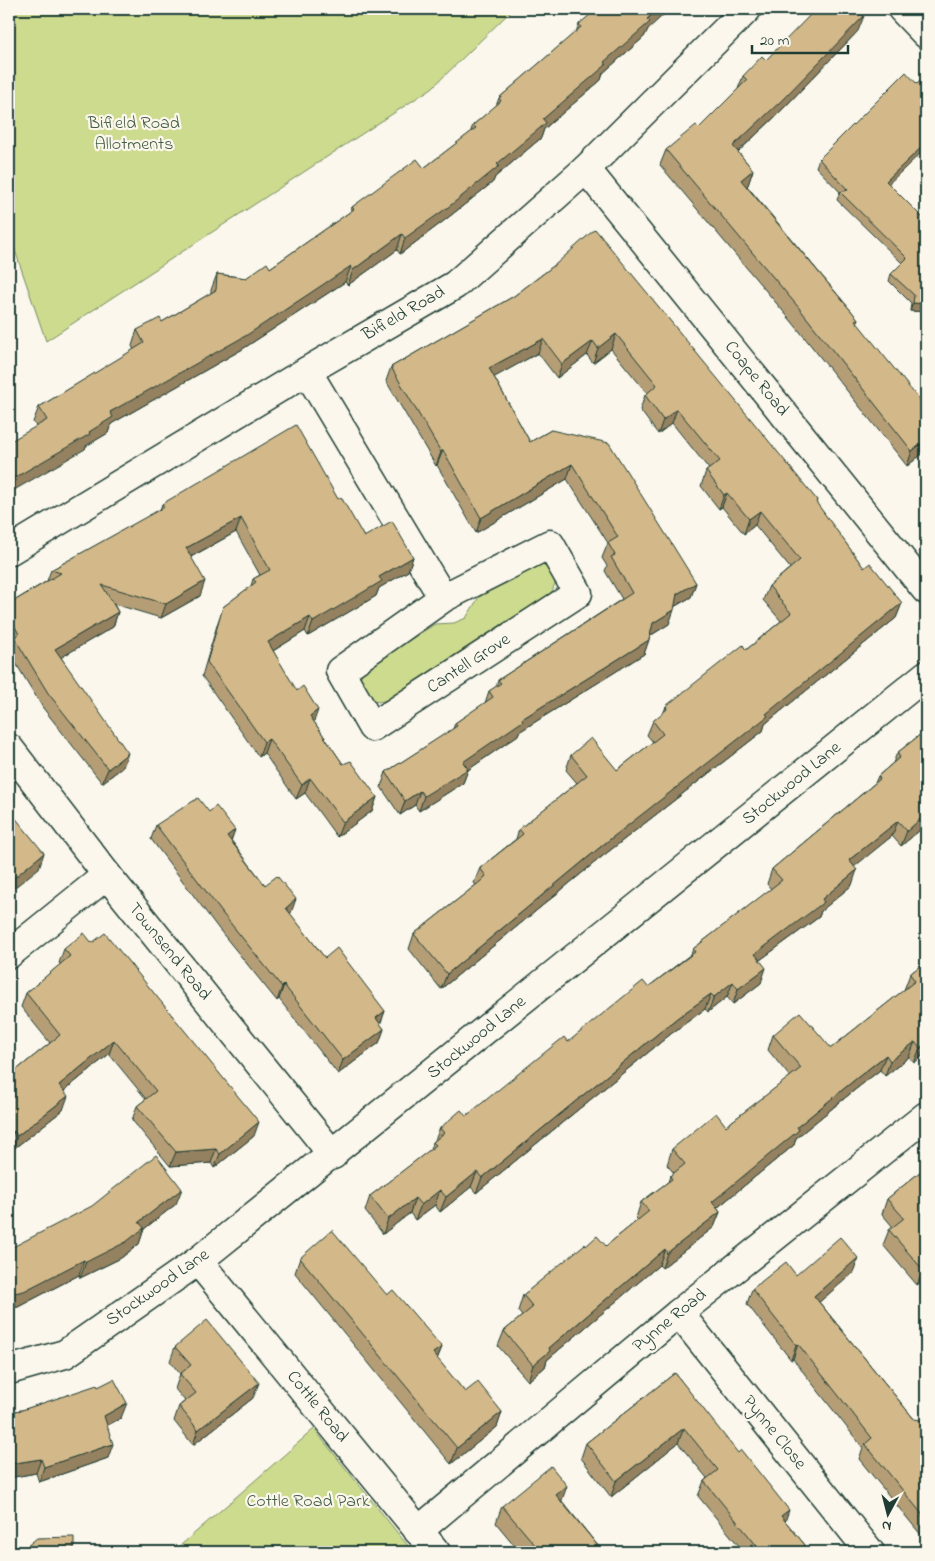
<svg xmlns="http://www.w3.org/2000/svg" width="935" height="1561" viewBox="0 0 935 1561" font-family="'Indie Flower',sans-serif">
  <style>
    .green { fill: #cddb8f; stroke: #768c62 }
    .lines { fill: none; stroke-linecap: round; stroke-linejoin: round }
    .street-casing { stroke: #1f3d34; stroke-width: 31 }
    .secondary-casing { stroke: #1f3d34; stroke-width: 31 }
    .street { stroke: #fbf7ec; stroke-width: 28 }
    .secondary { stroke: #fbf7ec; stroke-width: 28 }
    .wall { fill: #b59e76; stroke: #1f3d34 }
    .shaded-wall { fill: #948160; stroke: #1f3d34 }
    .building { fill: #d3b889; stroke: #1f3d34 }
    .labels { text-anchor: middle; dominant-baseline: central; stroke-width: 4.5; stroke-linejoin: round; paint-order: stroke }
    .park-label { font-size: 18px; fill: #425d46; stroke: #fbf7ec }
    .street-label { font-size: 18px; fill: #1f3d34; stroke: #fbf7ec }
  </style>
  <rect width="100%" height="100%" fill="#fbf7ec"/>
  <filter id="ink" filterUnits="userSpaceOnUse"><feTurbulence type="fractalNoise" baseFrequency=".02" numOctaves="2"/><feDisplacementMap in="SourceGraphic" scale="10" xChannelSelector="R" yChannelSelector="G"/><feConvolveMatrix kernelMatrix="1 2 1 2 8 2 1 2 1" color-interpolation-filters="sRGB"/></filter>
  <g filter="url(#ink)">
    <g class="green">
      <polygon points="9,9 513,9 432,88 46,341 9,233"/>
      <path d="M541,564C561,567 557,589 546,599L388,700L378,702L369,699L359,680L365,667L435,624L454,623L466,618L479,597L527,568Z"/>
      <polygon points="314,1429 413,1552 173,1552"/>
    </g>
    <g class="lines">
      <g class="street-casing">
        <g id="street">
          <polyline points="902,9 926,34"/>
          <polyline points="586,169 926,590"/>
          <polyline points="307,371 443,598 550,544 578,593 372,727 340,671 443,598"/>
          <polyline points="9,551 307,371 455,285 586,169 747,9"/>
          <polyline points="9,748 107,875 333,1155"/>
          <polyline points="9,954 107,875"/>
          <polyline points="198,1261 436,1552"/>
          <polyline points="679,1313 870,1552"/>
          <polyline points="418,1531 679,1313 926,1116"/>
        </g>
      </g>
      <g class="secondary-casing">
        <polyline id="secondary" points="9,1370 65,1354 198,1261 926,675"/>
      </g>
      <use href="#street" class="street"/>
      <use href="#secondary" class="secondary"/>
    </g>
    <g class="wall">
      <polygon points="579,24 648,29 644,37 603,73 601,80 544,129 541,138 495,177 493,182 445,220 400,254 397,250 348,285 345,282 241,350 111,424 108,433 86,446 85,449 36,426 33,422 39,407 134,350 132,346 137,330 162,322 211,293 211,290 217,274 246,278 270,268 350,212 352,207 424,168 470,133 473,125 496,106 499,98 576,32"/>
      <polygon points="858,31 776,116 738,152 753,170 748,185 747,186 858,319 857,322 926,451 907,466 793,323 660,165 666,150 699,128 738,89 743,76 766,60"/>
      <polygon points="819,159 888,184 926,221 926,312 910,311 911,303 889,281 891,274 902,263 837,200 840,192 816,167"/>
      <polygon points="556,264 817,500 816,503 864,568 902,603 896,618 765,724 763,731 599,859 441,989 409,949 414,934 476,885 474,883 480,868 516,839 519,829 577,783 566,770 571,755 617,770 653,742 647,735 653,721 664,712 666,706 746,650 781,621 763,600 769,586 790,568 755,525 744,534 722,507 719,509 701,486 706,471 709,469 672,423 658,434 640,410 645,395 647,393 611,349 593,363 587,355 557,378 538,353 494,377 530,442 551,430 696,583 691,597 674,607 669,624 650,636 644,654 519,732 518,735 468,770 463,783 419,811 415,805 400,815 381,787 386,772 453,729 455,723 485,703 489,691 496,687 498,680 622,599 605,571 607,566 602,558 608,543 567,479 476,533 437,465 436,466 386,381 391,367 514,296"/>
      <polygon points="338,499 364,537 413,557 408,571 379,588 376,596 308,636 305,631 273,651 314,722 343,764 377,797 372,811 337,837 305,793 296,799 264,753 259,757 202,676 218,622 223,607 251,586 253,579 260,575 236,532 191,557 200,596 161,618 114,604 118,612 113,627 61,657 123,767 102,783 43,708 9,652 12,644 9,639 9,604 47,581 51,570 160,510 162,504"/>
      <polygon points="926,730 926,825 901,846 892,836 854,866 852,885 821,911 819,917 760,960 761,983 733,1004 727,997 708,1012 705,1009 672,1033 476,1193 471,1187 440,1212 435,1205 415,1220 410,1213 383,1234 365,1211 370,1196 430,1150 433,1142 435,1140 440,1128 466,1116 568,1042 648,987 691,954 693,949 771,889 767,884 772,869 875,783 878,776 893,763 897,753"/>
      <polygon points="156,825 231,840 265,885 291,913 290,914 325,958 385,1011 380,1024 384,1029 379,1043 338,1074 279,999 277,1001 218,928 151,839"/>
      <polygon points="64,949 254,1136 214,1168 211,1163 170,1166 132,1120 137,1106 146,1099 109,1054 64,1091 63,1110 12,1150 9,1145 9,1076 50,1043 21,1007 26,993 61,964 59,963"/>
      <polygon points="926,961 926,1053 914,1063 909,1057 885,1076 880,1070 851,1093 796,1138 794,1145 717,1208 720,1212 714,1227 662,1268 659,1265 547,1360 545,1367 528,1381 498,1346 504,1331 522,1316 518,1311 523,1295 586,1246 606,1246 638,1220 636,1218 641,1202 668,1182 670,1176 674,1173 667,1165 672,1149 726,1126 790,1077 768,1050 773,1035 831,1048 904,990 910,974"/>
      <polygon points="926,1167 926,1278 917,1285 883,1245 889,1230 893,1227 882,1214 887,1199"/>
      <polygon points="176,1204 144,1229 139,1244 121,1258 80,1278 79,1275 18,1307 9,1308 9,1249"/>
      <polygon points="300,1258 387,1295 442,1347 437,1359 465,1392 502,1412 497,1427 451,1464 295,1273"/>
      <polygon points="853,1273 819,1302 914,1419 926,1427 926,1541 859,1459 863,1448 793,1359 791,1360 747,1304 752,1289"/>
      <polygon points="175,1347 253,1398 193,1445 174,1421 179,1406 185,1401 175,1389 180,1374 170,1361"/>
      <polygon points="675,1373 785,1521 805,1545 803,1552 744,1552 698,1496 704,1481 707,1478 678,1443 611,1497 581,1458 586,1443"/>
      <polygon points="98,1387 121,1418 107,1425 108,1458 39,1482 36,1473 9,1478 9,1412 22,1410"/>
      <polygon points="562,1501 603,1552 520,1552 496,1523 502,1506"/>
    </g>
    <g class="shaded-wall">
      <polygon points="658,9 670,9 648,29 644,37 603,73 601,80 544,129 541,138 495,177 493,182 445,220 400,254 405,238 497,164 543,119"/>
      <polygon points="864,16 858,31 776,116 728,161 733,146"/>
      <polygon points="926,143 926,148 883,189 886,181"/>
      <polygon points="753,170 748,185 736,195 741,180"/>
      <polygon points="402,234 397,250 348,285 353,270"/>
      <polygon points="351,266 345,282 241,350 111,424 108,433 86,446 85,449 9,493 9,481 89,432 110,412"/>
      <polygon points="913,303 926,304 926,312 910,311"/>
      <polygon points="616,334 611,349 593,363 598,348"/>
      <polygon points="543,339 538,353 484,383 489,368"/>
      <polygon points="593,341 587,355 557,378 562,364"/>
      <polygon points="677,409 672,423 658,434 663,420"/>
      <polygon points="926,440 926,451 907,466 912,451"/>
      <polygon points="443,450 437,465 436,466 441,452"/>
      <polygon points="572,464 567,479 476,533 481,518"/>
      <polygon points="727,493 722,507 719,509 724,495"/>
      <polygon points="760,511 755,525 744,534 749,519"/>
      <polygon points="241,518 236,532 181,562 186,548"/>
      <polygon points="413,557 408,571 379,588 376,596 308,636 313,622 379,577"/>
      <polygon points="205,581 200,596 161,618 166,604"/>
      <polygon points="696,583 691,597 672,608 677,594"/>
      <polygon points="902,603 896,618 765,724 763,731 599,859 441,989 447,974 604,844"/>
      <polygon points="674,610 669,624 648,637 653,623"/>
      <polygon points="118,612 113,627 50,664 55,649"/>
      <polygon points="310,617 305,631 263,657 268,642"/>
      <polygon points="649,640 644,654 519,732 518,735 468,770 463,783 419,811 424,796 463,762 522,719"/>
      <polygon points="318,710 313,724 310,716"/>
      <polygon points="269,739 264,753 259,757 264,742"/>
      <polygon points="128,753 123,767 102,783 108,769"/>
      <polygon points="310,778 305,793 296,799 302,785"/>
      <polygon points="420,791 415,805 400,815 405,801"/>
      <polygon points="377,797 372,811 337,837 343,822"/>
      <polygon points="926,814 926,825 901,846 907,831"/>
      <polygon points="898,821 892,836 844,875 849,860"/>
      <polygon points="235,830 230,844 227,836"/>
      <polygon points="44,853 39,868 9,892 9,882"/>
      <polygon points="857,870 852,885 821,911 819,917 749,968 755,954"/>
      <polygon points="296,899 291,913 281,922 286,908"/>
      <polygon points="766,968 761,983 733,1004 738,989"/>
      <polygon points="733,982 727,997 708,1012 714,997"/>
      <polygon points="284,985 279,999 277,1001 282,987"/>
      <polygon points="711,994 705,1009 672,1033 476,1193 482,1178 677,1018"/>
      <polygon points="385,1011 380,1025 376,1018"/>
      <polygon points="384,1029 379,1043 338,1074 343,1060"/>
      <polygon points="114,1040 109,1054 54,1099 59,1085"/>
      <polygon points="915,1042 909,1057 885,1076 890,1061"/>
      <polygon points="926,1043 926,1053 914,1063 920,1048"/>
      <polygon points="886,1055 880,1070 851,1093 796,1138 794,1145 706,1217 712,1202 797,1127 857,1078"/>
      <polygon points="68,1096 63,1110 12,1150 17,1136"/>
      <polygon points="259,1122 254,1136 214,1168 220,1154"/>
      <polygon points="14,1131 9,1144 9,1135"/>
      <polygon points="216,1149 211,1163 170,1166 176,1152"/>
      <polygon points="477,1172 471,1187 440,1212 446,1197"/>
      <polygon points="182,1189 176,1204 144,1229 139,1244 121,1258 80,1278 86,1262"/>
      <polygon points="440,1190 435,1205 415,1220 421,1205"/>
      <polygon points="415,1198 410,1213 383,1234 388,1219"/>
      <polygon points="720,1212 714,1227 662,1268 667,1253"/>
      <polygon points="665,1249 659,1265 547,1360 545,1367 528,1381 533,1365 549,1348"/>
      <polygon points="858,1258 853,1273 809,1311 814,1296"/>
      <polygon points="84,1260 79,1275 18,1307 9,1308 9,1294"/>
      <polygon points="926,1267 926,1278 917,1285 923,1270"/>
      <polygon points="798,1344 793,1359 791,1360 796,1345"/>
      <polygon points="442,1347 436,1362 433,1353"/>
      <polygon points="259,1383 253,1398 193,1445 198,1430"/>
      <polygon points="127,1403 121,1418 99,1430 104,1416"/>
      <polygon points="502,1412 497,1427 451,1464 457,1448"/>
      <polygon points="684,1428 678,1443 611,1497 616,1481"/>
      <polygon points="113,1444 108,1458 39,1482 44,1467"/>
      <polygon points="41,1459 36,1473 9,1478 9,1464"/>
      <polygon points="567,1486 561,1503 556,1495"/>
      <polygon points="789,1510 784,1525 781,1516"/>
      <polygon points="805,1545 803,1552 797,1552"/>
    </g>
    <g class="building">
      <polygon points="597,9 658,9 647,19 650,22 604,62 606,65 543,119 546,123 497,164 499,166 451,205 405,238 402,234 353,270 351,266 247,335 110,412 113,417 89,432 90,434 9,481 9,442 47,420 39,407 144,343 137,330 160,318 162,322 216,290 217,274 246,278 267,263 270,268 354,209 352,207 417,159 424,168 476,128 473,125 501,101 499,98 581,27 579,24"/>
      <polygon points="816,9 856,9 864,16 781,101 733,146 753,170 741,180 858,319 855,320 926,408 926,440 912,451 799,308 666,150 696,125 699,128 747,80 743,76 762,56 766,60"/>
      <polygon points="906,72 917,84 926,75 926,143 886,181 926,221 926,304 913,303 914,295 891,274 907,258 840,192 848,190 819,159"/>
      <polygon points="595,229 817,500 816,502 864,568 870,563 902,603 766,714 768,716 604,844 447,974 414,934 481,881 486,876 480,868 523,834 519,829 587,775 571,755 591,738 617,770 663,734 653,721 667,709 666,706 743,645 746,650 791,613 769,586 800,560 760,511 749,519 727,493 724,495 706,471 720,461 677,409 663,420 645,395 657,385 616,334 598,348 593,341 562,364 543,339 489,368 530,442 551,430 609,443 696,583 677,594 674,610 653,623 649,640 522,719 523,721 463,762 468,769 424,796 420,791 405,801 386,772 457,726 455,723 493,697 489,691 501,683 498,680 632,593 611,557 615,555 608,543 618,537 572,464 481,518 443,450 441,452 391,367 514,296 556,264"/>
      <polygon points="296,425 338,499 341,497 364,537 392,521 413,557 379,577 382,581 313,622 310,617 268,642 297,691 303,686 318,710 310,716 343,764 351,761 377,797 343,822 310,778 302,785 269,739 264,742 207,662 223,607 256,582 253,579 270,570 241,518 186,548 205,581 166,604 102,585 118,612 55,649 128,753 108,769 48,693 14,637 19,634 9,616 9,604 61,573 51,570 164,507 162,504"/>
      <polygon points="926,730 926,814 907,831 898,821 849,860 857,870 822,899 824,902 755,954 766,968 738,989 733,982 714,997 711,994 677,1018 482,1178 477,1172 446,1197 440,1190 421,1205 415,1198 388,1219 370,1196 436,1145 433,1142 444,1133 440,1128 461,1110 466,1116 564,1037 568,1042 643,981 648,987 695,952 693,949 782,880 772,869 880,779 878,776 900,757 897,753"/>
      <polygon points="198,798 209,812 216,806 235,830 227,836 265,885 277,876 296,899 286,908 325,958 337,948 385,1011 376,1018 384,1029 343,1060 284,985 282,987 223,914 156,825"/>
      <polygon points="9,810 44,853 9,882"/>
      <polygon points="84,933 92,943 105,933 259,1122 220,1154 216,1149 176,1152 137,1106 156,1091 114,1040 59,1085 68,1096 17,1136 14,1131 9,1135 9,1076 60,1035 26,993 70,956 64,949"/>
      <polygon points="926,961 926,1043 920,1048 915,1042 890,1061 886,1055 857,1078 797,1127 799,1130 712,1202 720,1212 667,1253 665,1249 549,1348 550,1351 533,1365 504,1331 533,1307 523,1295 585,1244 586,1246 597,1236 606,1246 649,1211 641,1202 672,1179 670,1176 685,1164 672,1149 716,1113 726,1126 801,1068 773,1035 800,1012 831,1048 915,981 910,974"/>
      <polygon points="156,1155 182,1189 139,1222 144,1228 126,1242 86,1262 84,1260 24,1291 9,1294 9,1249 92,1206"/>
      <polygon points="926,1167 926,1267 923,1270 889,1230 904,1218 887,1199"/>
      <polygon points="332,1230 387,1295 393,1290 442,1347 433,1353 465,1392 478,1382 502,1412 457,1448 300,1258"/>
      <polygon points="840,1237 858,1258 814,1296 914,1419 921,1420 926,1427 926,1519 865,1444 872,1438 798,1344 796,1345 752,1289 786,1262 796,1275"/>
      <polygon points="207,1320 259,1383 198,1430 179,1406 196,1393 180,1374 191,1365 175,1347"/>
      <polygon points="675,1373 738,1453 741,1450 789,1510 781,1516 805,1545 798,1552 749,1552 757,1546 704,1481 718,1470 684,1428 616,1481 586,1443"/>
      <polygon points="114,1379 127,1403 104,1416 113,1444 44,1467 41,1459 9,1464 9,1412 22,1410 97,1385 98,1387"/>
      <polygon points="551,1466 567,1486 556,1495 603,1552 541,1552 502,1506"/>
      <polygon points="74,1537 74,1552 20,1552 37,1538"/>
    </g>
  </g>
  <g class="labels">
    <g class="park-label">
      <text x="134" y="124">Bifield Road<tspan x="134" dy="21">Allotments</tspan></text>
      <text x="308" y="1502">Cottle Road Park</text>
    </g>
    <g class="street-label">
      <text transform="translate(404 314) rotate(-30)">Bifield Road</text>
      <text transform="translate(756 379) rotate(51)">Coape Road</text>
      <text transform="translate(469 664) rotate(-33)">Cantell Grove</text>
      <text transform="translate(792 784) rotate(-39)">Stockwood Lane</text>
      <text transform="translate(169 952) rotate(51)">Townsend Road</text>
      <text transform="translate(477 1038) rotate(-39)">Stockwood Lane</text>
      <text transform="translate(158 1288) rotate(-35)">Stockwood Lane</text>
      <text transform="translate(670 1321) rotate(-39)">Pynne Road</text>
      <text transform="translate(317 1407) rotate(51)">Cottle Road</text>
      <text transform="translate(774 1433) rotate(51)">Pynne Close</text>
    </g>
  </g>
  <rect width="935" height="1561" fill="none" stroke="#fbf7ec" stroke-width="30"/>
  <rect x="15" y="15" width="905" height="1531" fill="none" stroke="#1f3d34" stroke-width="2" filter="url(#ink)"/>
  <g transform="translate(888 1514) rotate(187)" stroke="#fbf7ec" stroke-width="4" paint-order="stroke">
  <path d="M0-4L9 19L0 12L-9 19Z" fill="#1f3d34"/>
  <text y="-8" font-size="14" font-weight="bold" text-anchor="middle" fill="#1f3d34">N</text>
  </g>
  <path d="M752 45v8h96v-8" fill="none" stroke="#1f3d34" stroke-width="2.5"/>
  <text x="760" y="45" font-size="15" fill="#1f3d34" stroke="#fbf7ec" stroke-width="4" paint-order="stroke">20 m</text>
</svg>
